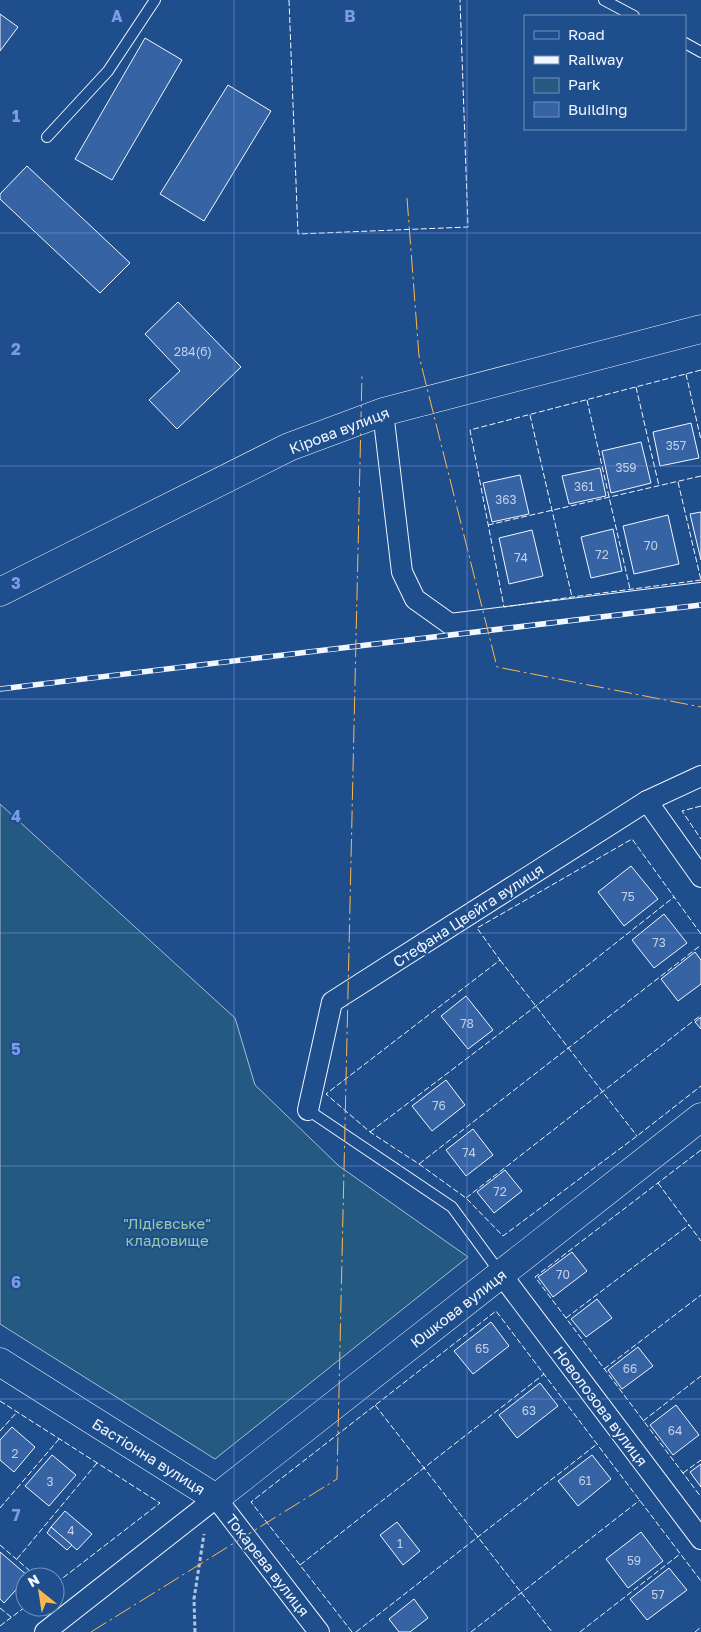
<svg xmlns="http://www.w3.org/2000/svg" width="701" height="1632" viewBox="0 0 701 1632" font-family="'Golos Text',sans-serif">
  <style>
    .green { fill: #245a82; stroke: #a8bbd7 }
    .building { fill: #3563a3; stroke: #f2f6ff }
    .lines { fill: none; stroke-linecap: round; stroke-linejoin: round }
    .lane-casing { stroke: #f2f6ff; stroke-width: 12 }
    .street-casing { stroke: #f2f6ff; stroke-width: 22 }
    .secondary-casing { stroke: #f2f6ff; stroke-width: 29 }
    .path { stroke: #b3c4dc; stroke-width: 3; stroke-dasharray: 4 2.5; stroke-linecap: butt }
    .lane { stroke: #1f4e8c; stroke-width: 10 }
    .street { stroke: #1f4e8c; stroke-width: 20 }
    .secondary { stroke: #1f4e8c; stroke-width: 28 }
    .rail-casing { stroke: #f2f6ff; stroke-width: 5.5 }
    .rail { stroke: #1f4e8c; stroke-width: 4; stroke-dasharray: 11; stroke-linecap: butt }
    .fence { stroke: #f2f6ff; stroke-width: 1; stroke-dasharray: 6 2.5; stroke-linecap: butt }
    .power { stroke: #ffb74d; stroke-width: 1; stroke-dasharray: 18 4 2.5 4; stroke-linecap: butt }
    .grid { fill: none; stroke: #7d9aea; stroke-width: 1; stroke-opacity: 0.55 }
    .labels { text-anchor: middle; dominant-baseline: central; stroke-width: 4; stroke-linejoin: round; paint-order: stroke }
    .number-label { font-size: 12px; fill: #c3d1e8 }
    .street-label { font-size: 15px; fill: #f2f6ff; stroke: #1f4e8c }
    .park-label { font-size: 15px; fill: #97c8a6; stroke: #1f4e8c }
    .grid-label { font-size: 16px; text-anchor: middle; font-weight: bold; fill: #7d9aea; stroke: #1f4e8c; stroke-width: 4; stroke-linejoin: round; paint-order: stroke }
  </style>
  <rect width="100%" height="100%" fill="#1f4e8c"/>
  <polygon class="green" points="0,804 235,1018 255,1085 339,1166 468,1257 215,1459 0,1324"/>
  <g class="building">
    <polygon points="0,14 18,27 0,51"/>
    <polygon points="145,38 182,60 112,180 75,159"/>
    <polygon points="228,85 271,111 204,221 160,194"/>
    <polygon points="27,166 130,263 100,293 0,199 0,194"/>
    <polygon points="178,302 241,367 177,429 149,400 180,371 145,334"/>
    <polygon points="691,423 699,458 660,466 653,432"/>
    <polygon points="641,442 651,483 611,493 602,451"/>
    <polygon points="600,468 606,496 569,504 562,476"/>
    <polygon points="520,475 529,514 492,522 483,483"/>
    <polygon points="701,512 701,560 690,514"/>
    <polygon points="668,515 679,564 634,574 623,526"/>
    <polygon points="613,529 622,571 591,578 581,537"/>
    <polygon points="532,530 543,576 509,584 499,538"/>
    <polygon points="631,866 658,899 624,926 598,892"/>
    <polygon points="664,914 687,943 654,968 632,940"/>
    <polygon points="695,952 701,960 701,984 678,1001 661,979"/>
    <polygon points="466,996 493,1030 468,1049 441,1016"/>
    <polygon points="701,1017 701,1029 695,1022"/>
    <polygon points="446,1080 465,1105 432,1131 412,1106"/>
    <polygon points="473,1129 493,1155 466,1176 446,1150"/>
    <polygon points="505,1170 522,1191 494,1213 477,1192"/>
    <polygon points="572,1252 587,1271 553,1297 538,1277"/>
    <polygon points="597,1299 612,1318 586,1337 571,1319"/>
    <polygon points="491,1322 509,1346 473,1374 454,1351"/>
    <polygon points="638,1347 653,1366 622,1389 608,1370"/>
    <polygon points="540,1383 558,1406 517,1438 499,1415"/>
    <polygon points="676,1405 699,1435 673,1455 650,1425"/>
    <polygon points="12,1427 35,1447 14,1472 0,1460 0,1440"/>
    <polygon points="52,1455 76,1475 49,1506 25,1486"/>
    <polygon points="592,1455 611,1479 578,1506 558,1481"/>
    <polygon points="701,1464 701,1487 690,1472"/>
    <polygon points="65,1511 92,1534 77,1550 51,1527"/>
    <polygon points="397,1522 420,1551 403,1565 380,1535"/>
    <polygon points="51,1527 72,1545 67,1550 47,1533"/>
    <polygon points="641,1532 663,1561 628,1588 606,1559"/>
    <polygon points="0,1552 28,1576 25,1577 25,1580 4,1603 0,1599"/>
    <polygon points="669,1568 687,1590 647,1620 630,1599"/>
    <polygon points="414,1599 428,1618 410,1632 399,1632 389,1619"/>
  </g>
  <g class="lines">
    <g class="lane-casing">
      <g id="lane">
        <polyline points="604,0 634,16"/>
        <polyline points="685,43 701,52"/>
        <polyline points="47,137 108,71 155,0"/>
        <polyline points="308,1110 452,1207 501,1274"/>
      </g>
    </g>
    <g class="street-casing">
      <g id="street">
        <polyline points="383,412 402,572 415,599 450,624 701,593"/>
        <polyline points="647,801 701,877"/>
        <polyline points="308,1110 332,1002 647,801 701,776"/>
        <polyline points="501,1274 701,1539"/>
        <polyline points="45,1632 216,1498 319,1632"/>
      </g>
    </g>
    <g class="secondary-casing">
      <g id="secondary">
        <polyline points="0,592 289,447 383,412 701,329"/>
        <polyline points="0,1362 216,1498 701,1117"/>
      </g>
    </g>
    <polyline class="path" points="195,1632 194,1599 204,1534"/>
    <use href="#lane" class="lane"/>
    <use href="#street" class="street"/>
    <use href="#secondary" class="secondary"/>
    <g class="rail-casing">
      <polyline id="rail" points="0,689 701,605"/>
    </g>
    <use href="#rail" class="rail"/>
    <g class="fence">
      <polyline points="289,0 298,234 468,227 460,0"/>
      <polyline points="701,370 470,430 504,607 572,597 701,580"/>
      <polyline points="686,374 701,440"/>
      <polyline points="636,387 659,486"/>
      <polyline points="587,400 630,589"/>
      <polyline points="530,415 572,597"/>
      <polyline points="678,482 701,580"/>
      <polyline points="488,525 701,476"/>
      <polyline points="701,806 682,811 701,839"/>
      <polyline points="701,934 632,839 477,928 500,960 326,1094 370,1132 419,1164 466,1198 503,1236 637,1136 701,1086"/>
      <polyline points="500,960 637,1136"/>
      <polyline points="370,1132 536,1006 674,897"/>
      <polyline points="701,1150 535,1277 701,1497"/>
      <polyline points="419,1164 701,945"/>
      <polyline points="658,1183 701,1241"/>
      <polyline points="466,1198 701,1015"/>
      <polyline points="566,1318 689,1225"/>
      <polyline points="604,1369 701,1295"/>
      <polyline points="0,1401 160,1503 55,1584"/>
      <polyline points="375,1405 552,1632"/>
      <polyline points="643,1421 701,1376"/>
      <polyline points="0,1431 17,1412"/>
      <polyline points="683,1473 701,1460"/>
      <polyline points="0,1508 59,1439"/>
      <polyline points="0,1545 37,1577"/>
      <polyline points="17,1559 97,1463"/>
      <polyline points="300,1565 544,1374"/>
      <polyline points="0,1608 11,1617"/>
      <polyline points="0,1626 25,1607"/>
      <polyline points="352,1632 251,1502 496,1311 701,1581"/>
      <polyline points="356,1632 597,1444"/>
      <polyline points="471,1632 640,1500"/>
      <polyline points="580,1632 680,1554"/>
      <polyline points="695,1632 701,1627"/>
    </g>
    <g class="power">
      <polyline points="407,198 419,356 497,667 701,707"/>
      <polyline points="91,1632 337,1479 362,374"/>
    </g>
  </g>
  <path class="grid" d="M234,0V1632M467,0V1632M0,233H701M0,466H701M0,699H701M0,933H701M0,1166H701M0,1399H701"/>
  <g class="labels">
    <g class="number-label">
      <text x="193" y="351">284(б)</text>
      <text x="676" y="445">357</text>
      <text x="626" y="467">359</text>
      <text x="584" y="486">361</text>
      <text x="506" y="499">363</text>
      <text x="651" y="545">70</text>
      <text x="602" y="554">72</text>
      <text x="521" y="557">74</text>
      <text x="628" y="896">75</text>
      <text x="659" y="942">73</text>
      <text x="467" y="1023">78</text>
      <text x="439" y="1105">76</text>
      <text x="469" y="1152">74</text>
      <text x="500" y="1191">72</text>
      <text x="563" y="1274">70</text>
      <text x="482" y="1348">65</text>
      <text x="630" y="1368">66</text>
      <text x="529" y="1410">63</text>
      <text x="675" y="1430">64</text>
      <text x="15" y="1453">2</text>
      <text x="585" y="1480">61</text>
      <text x="50" y="1481">3</text>
      <text x="71" y="1530">4</text>
      <text x="400" y="1543">1</text>
      <text x="634" y="1560">59</text>
      <text x="658" y="1594">57</text>
    </g>
    <g class="street-label">
      <text transform="translate(339 430) rotate(-21)">Кірова вулиця</text>
      <text transform="translate(468 915) rotate(-33)">Стефана Цвейга вулиця</text>
      <text transform="translate(458 1308) rotate(-38)">Юшкова вулиця</text>
      <text transform="translate(601 1406) rotate(53)">Новолозова вулиця</text>
      <text transform="translate(149 1456) rotate(32)">Бастіонна вулиця</text>
      <text transform="translate(268 1565) rotate(52)">Токарева вулиця</text>
    </g>
    <g class="park-label">
      <text x="167" y="1223">"Лідієвське"<tspan x="167" dy="17">кладовище</tspan></text>
    </g>
  </g>
  <g class="grid-label">
    <text x="117" y="22">A</text>
    <text x="350" y="22">B</text>
    <text x="16" y="122">1</text>
    <text x="16" y="355">2</text>
    <text x="16" y="589">3</text>
    <text x="16" y="822">4</text>
    <text x="16" y="1055">5</text>
    <text x="16" y="1288">6</text>
    <text x="16" y="1521">7</text>
  </g>
  <rect x="524" y="15" width="162" height="115" fill="#1f4e8c" stroke="#7391ba"/>
  <rect x="534" y="31" width="25" height="8" fill="#1f4e8c" stroke="#7391ba"/>
  <text x="568" y="40" font-size="15" fill="#f2f6ff">Road</text>
  <rect x="534" y="56" width="25" height="8" fill="#f2f6ff" stroke="#7391ba"/>
  <text x="568" y="65" font-size="15" fill="#f2f6ff">Railway</text>
  <rect x="534" y="78" width="25" height="15" fill="#245a82" stroke="#7391ba"/>
  <text x="568" y="90" font-size="15" fill="#f2f6ff">Park</text>
  <rect x="534" y="102" width="25" height="15" fill="#3563a3" stroke="#7391ba"/>
  <text x="568" y="115" font-size="15" fill="#f2f6ff">Building</text>
  <g transform="translate(40 1592) rotate(330)"><circle r="24" fill="#1f4e8c" stroke="#7391ba"/>
  <path d="M0-4L9 19L0 12L-9 19Z" fill="#ffb74d"/>
  <text y="-8" font-size="14" font-weight="bold" text-anchor="middle" fill="#f2f6ff">N</text>
  </g>
</svg>
